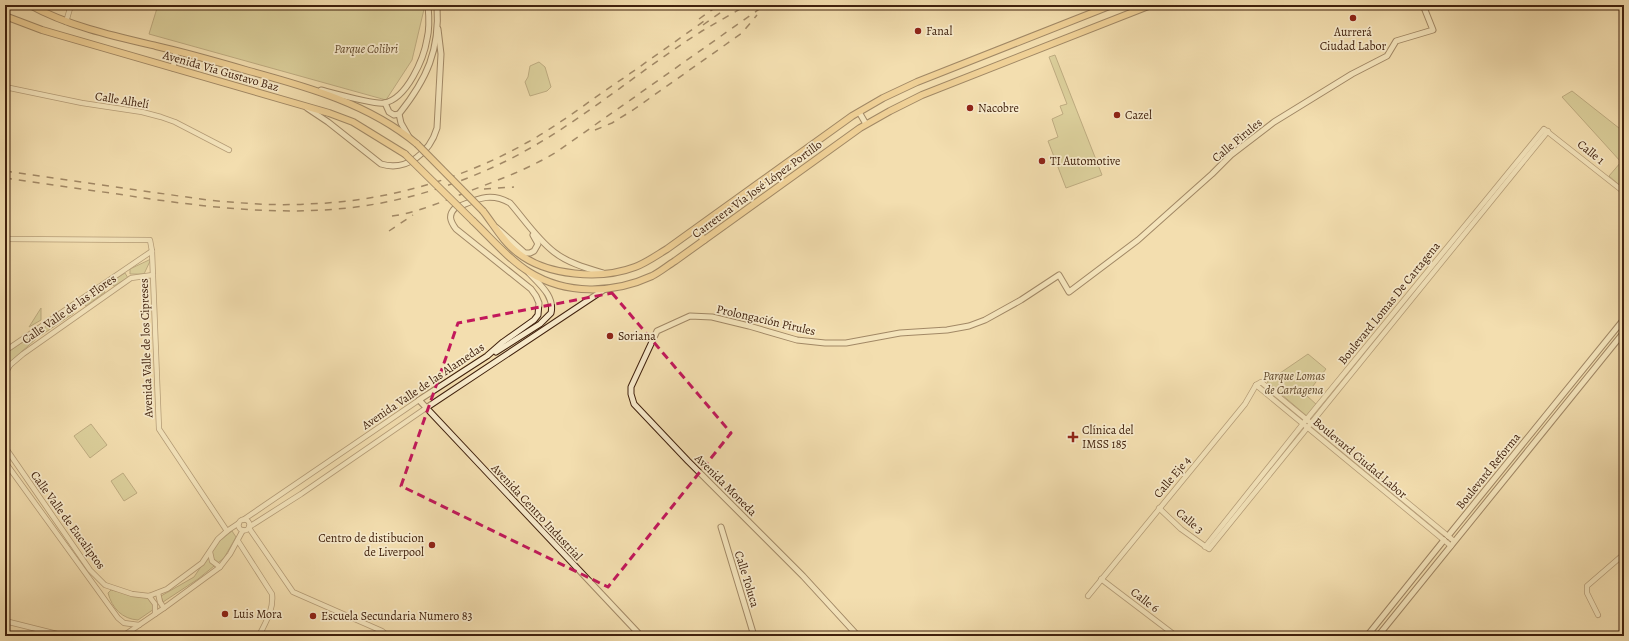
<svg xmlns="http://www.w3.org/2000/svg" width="1629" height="641" viewBox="0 0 1629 641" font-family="Alegreya,serif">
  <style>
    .green { fill: #c2bf86; stroke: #81704a }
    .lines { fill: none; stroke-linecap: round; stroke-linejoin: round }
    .tertiary-casing { stroke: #6d5036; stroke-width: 6 }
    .secondary-casing { stroke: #40210d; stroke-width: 7 }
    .primary-casing { stroke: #40210d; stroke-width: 8 }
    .tertiary { stroke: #f7eacb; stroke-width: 4.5 }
    .secondary { stroke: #f7eacb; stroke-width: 5 }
    .primary { stroke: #eabf78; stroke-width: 6 }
    .rail { stroke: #40210d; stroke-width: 1.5; stroke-dasharray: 7 7; stroke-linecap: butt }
    .primary-bridge-casing { stroke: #40210d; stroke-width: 8; stroke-linecap: butt }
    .primary-bridge { stroke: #eabf78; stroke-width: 6 }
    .marked { fill: none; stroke: #c2185b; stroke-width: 3; stroke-dasharray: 8 5; stroke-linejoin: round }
    .poi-dot { fill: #8f2418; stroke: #f7eacb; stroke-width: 1.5 }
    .labels { text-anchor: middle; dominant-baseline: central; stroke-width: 3.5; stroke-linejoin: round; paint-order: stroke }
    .poi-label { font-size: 12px; fill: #40210d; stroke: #f7eacb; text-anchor: start }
    .park-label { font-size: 12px; font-style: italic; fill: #60482b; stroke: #f7eacb }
    .street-label { font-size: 12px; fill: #40210d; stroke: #f7eacb }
  </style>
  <rect width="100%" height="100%" fill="#f3deaf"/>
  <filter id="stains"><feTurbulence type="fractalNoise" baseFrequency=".005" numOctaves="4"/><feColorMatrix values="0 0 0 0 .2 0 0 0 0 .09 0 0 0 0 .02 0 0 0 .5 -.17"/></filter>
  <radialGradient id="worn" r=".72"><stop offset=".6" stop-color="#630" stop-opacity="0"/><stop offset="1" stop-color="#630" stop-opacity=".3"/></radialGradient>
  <g class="green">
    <polygon points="158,5 425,5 412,60 386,100 149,34"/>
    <polygon points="1055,55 1102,175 1066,188 1048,141 1058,137 1052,119 1063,114 1060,106 1067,104 1049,57"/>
    <polygon points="539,62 545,67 551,87 547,91 530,96 525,82 528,77 530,66"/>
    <polygon points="1572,91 1624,132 1624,189 1609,176 1621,162 1562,97"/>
    <polygon points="151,259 144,274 130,274 130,269"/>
    <polygon points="125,273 128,278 114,286 109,283"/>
    <polygon points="102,288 105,292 86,306 82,302"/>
    <polygon points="41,308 41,320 29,327"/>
    <polygon points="71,308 74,313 40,336 37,332"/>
    <polygon points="36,333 38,337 10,362 5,356 5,354"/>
    <polygon points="1308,354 1326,369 1306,395 1317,405 1308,417 1267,382"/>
    <polygon points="91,424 107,445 90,458 74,436"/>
    <polygon points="123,473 137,493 124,501 111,481"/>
    <polygon points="232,531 236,537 224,558 198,579 163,602 161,596 194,577 216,544"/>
    <path d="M111,590L151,598L154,609L138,620C122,619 112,608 108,593Z"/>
  </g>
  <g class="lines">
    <g class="tertiary-casing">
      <g id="tertiary">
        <polyline points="66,22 71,5"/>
        <polyline points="5,87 82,103 142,112 161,117 175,122 229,150"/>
        <polyline points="5,239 150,240 152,251 159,429 227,531"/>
        <polyline points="5,351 152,251"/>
        <polyline points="5,362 10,365"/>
        <polyline points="5,374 10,365 23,354 131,278 153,275"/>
        <polyline points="1256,385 1451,546"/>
        <polyline points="5,447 90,570 105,585 132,594 149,596 167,589 202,563 218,539 227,531 239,523"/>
        <polyline points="5,462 118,618 124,623 139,625"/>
        <polyline points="1159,508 1181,529 1209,549 1548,131"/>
        <circle cx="244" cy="525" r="5.5"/>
        <polyline points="243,520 419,400"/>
        <polyline points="249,527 301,494 426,408"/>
        <polyline points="249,528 293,592 382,631 388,636"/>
        <path d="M238,541L272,594C274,610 265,623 259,636"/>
        <polyline points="1205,547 1306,420 1544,129 1624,192"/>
        <polyline points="210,552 212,561 220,567"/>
        <polyline points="1101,579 1176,636"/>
        <polyline points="158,593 160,602 164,608"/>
        <polyline points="149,596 155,604 155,614"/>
        <polyline points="1088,596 1245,404 1256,385 1261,382 1454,541"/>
        <polyline points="1598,615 1587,593 1587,586 1624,554"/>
        <polyline points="5,621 65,636"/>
        <polyline points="123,636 164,608 220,567 230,554 243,530"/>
      </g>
    </g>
    <g class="secondary-casing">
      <g id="secondary">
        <polyline points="173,68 176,51"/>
        <path d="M321,90C333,93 375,105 384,103C407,99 424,58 427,39C430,28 429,16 428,5"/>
        <polyline points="385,103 389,112 394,115 399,114"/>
        <path d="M307,108L328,122L381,164C407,172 430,152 437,128L441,54L438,29"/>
        <polyline points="859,112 866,124"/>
        <path d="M409,137L401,123L399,114C427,79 440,50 437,5"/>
        <polyline points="497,228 525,253 530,253 534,251 538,244 533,235"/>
        <path d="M603,273C586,268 568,263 554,252C537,239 524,219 510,203C489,191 476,200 455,208C448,215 450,221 456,229L531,289L536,296L539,303L538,315L534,320L503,342L487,356L419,400L641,636"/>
        <path d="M496,352L540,324L551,313C555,296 539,284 529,273"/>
        <polyline points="426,408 605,289"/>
        <polyline points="721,527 754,636"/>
        <polyline points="1448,536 1624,319"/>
        <polyline points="858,636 803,576 688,461 634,404 631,394 631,387 657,331 690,316 712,317 749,326 797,340 825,343 846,343 900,333 947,330 969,326 985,320 1021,300 1059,275 1069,292 1138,240 1212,174 1231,155 1274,122 1352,74 1387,56 1396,41 1433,30 1423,5"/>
        <polyline points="1367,636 1444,540"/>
        <polyline points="1378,636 1624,332"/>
      </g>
    </g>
    <g class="primary-casing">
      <g id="primary">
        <path d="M30,5C68,26 113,36 156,46C187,53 218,62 249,71C308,87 369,104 417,144"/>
        <polyline points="5,16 42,30 329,113 353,122 405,154"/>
        <path d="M483,211C494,225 503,242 518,253C547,276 601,280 635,267C646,263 657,255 667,249L852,116L883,98L917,82L1112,5"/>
        <path d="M473,221C491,238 508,259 529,272C566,295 613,294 652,276C660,272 667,266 675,261L860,128L890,111L922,95L1151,5"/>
        <polyline points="696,229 704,240"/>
      </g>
    </g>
    <use href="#tertiary" class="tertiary"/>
    <use href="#secondary" class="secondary"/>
    <use href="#primary" class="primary"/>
    <g class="rail">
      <polyline points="699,19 719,5"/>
      <polyline points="703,25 731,5"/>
      <polyline points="595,130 612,123 633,110 742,33 757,15"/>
      <path d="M5,171L207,200C240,203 273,206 306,204C384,202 461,180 528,142C555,127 580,108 606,90C640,67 673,43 707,19"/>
      <path d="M5,178C51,185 98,191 144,198C214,208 285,216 356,207C410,200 463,183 512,158C580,123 637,72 702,31C717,22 732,14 747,5"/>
      <polyline points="484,189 514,187"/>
      <path d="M392,216C415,213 436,204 457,196C492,182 526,171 558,151L765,5"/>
      <polyline points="389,231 413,215"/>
    </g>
    <g class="primary-bridge-casing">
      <g id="primary-bridge">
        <polyline points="417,144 483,211"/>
        <polyline points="405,154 473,221"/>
      </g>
    </g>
    <use href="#primary-bridge" class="primary-bridge"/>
  </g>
  <path d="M0 0H1629V641H0ZM612,293L731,433L608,587L401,486L458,323Z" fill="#f3deaf" fill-opacity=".55" fill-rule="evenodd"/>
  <path class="marked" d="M612,293L731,433L608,587L401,486L458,323Z"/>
  <g class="poi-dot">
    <circle cx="1353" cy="18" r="4"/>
    <circle cx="918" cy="31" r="4"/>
    <circle cx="970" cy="108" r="4"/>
    <circle cx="1117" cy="115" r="4"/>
    <circle cx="1042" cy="161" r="4"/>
    <circle cx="610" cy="336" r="4"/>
    <path d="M1071 431h4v4h4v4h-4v4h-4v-4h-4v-4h4z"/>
    <circle cx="432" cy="545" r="4"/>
    <circle cx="225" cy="614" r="4"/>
    <circle cx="313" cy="616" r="4"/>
  </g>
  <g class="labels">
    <g class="poi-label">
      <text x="926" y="31">Fanal</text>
      <text x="1353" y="32" text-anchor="middle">Aurrerá<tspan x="1353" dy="14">Ciudad Labor</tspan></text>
      <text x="978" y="108">Nacobre</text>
      <text x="1125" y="115">Cazel</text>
      <text x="1050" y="161">TI Automotive</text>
      <text x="618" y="336">Soriana</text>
      <text x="1082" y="430">Clínica del<tspan x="1082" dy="14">IMSS 185</tspan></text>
      <text x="424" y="538" text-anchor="end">Centro de distibucion<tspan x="424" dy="14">de Liverpool</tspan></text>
      <text x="233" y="614">Luis Mora</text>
      <text x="321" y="616">Escuela Secundaria Numero 83</text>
    </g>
    <g class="park-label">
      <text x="366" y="49">Parque Colibri</text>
      <text x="1294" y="376">Parque Lomas<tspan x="1294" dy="14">de Cartagena</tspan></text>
    </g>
    <g class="street-label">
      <text transform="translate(221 71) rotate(16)">Avenida Vía Gustavo Baz</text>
      <text transform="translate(122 100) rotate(9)">Calle Alhelí</text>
      <text transform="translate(1237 140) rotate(-40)">Calle Pirules</text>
      <text transform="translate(1591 152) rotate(39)">Calle 1</text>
      <text transform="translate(757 189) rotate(-36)">Carretera Vía José López Portillo</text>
      <text transform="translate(1389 303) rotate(-51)">Boulevard Lomas De Cartagena</text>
      <text transform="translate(69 309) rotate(-35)">Calle Valle de las Flores</text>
      <text transform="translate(766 320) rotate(13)">Prolongación Pirules</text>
      <text transform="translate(146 348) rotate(-92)">Avenida Valle de los Cipreses</text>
      <text transform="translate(423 386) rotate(-34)">Avenida Valle de las Alamedas</text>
      <text transform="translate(1360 458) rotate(40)">Boulevard Ciudad Labor</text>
      <text transform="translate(1488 471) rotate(-51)">Boulevard Reforma</text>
      <text transform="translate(1172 477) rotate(-50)">Calle Eje 4</text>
      <text transform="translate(726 485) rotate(45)">Avenida Moneda</text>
      <text transform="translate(537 512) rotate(47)">Avenida Centro Industrial</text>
      <text transform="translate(68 520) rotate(54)">Calle Valle de Eucaliptos</text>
      <text transform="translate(1190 521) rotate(40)">Calle 3</text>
      <text transform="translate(747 579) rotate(73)">Calle Toluca</text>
      <text transform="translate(1145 600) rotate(37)">Calle 6</text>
    </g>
  </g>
  <rect width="1629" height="641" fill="none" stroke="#f3deaf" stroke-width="20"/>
  <rect x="6" y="6" width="1617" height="629" fill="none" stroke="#40210d" stroke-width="2"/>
  <rect x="10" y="10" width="1609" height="621" fill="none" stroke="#40210d"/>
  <rect width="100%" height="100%" filter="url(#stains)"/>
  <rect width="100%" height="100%" fill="url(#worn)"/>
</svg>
